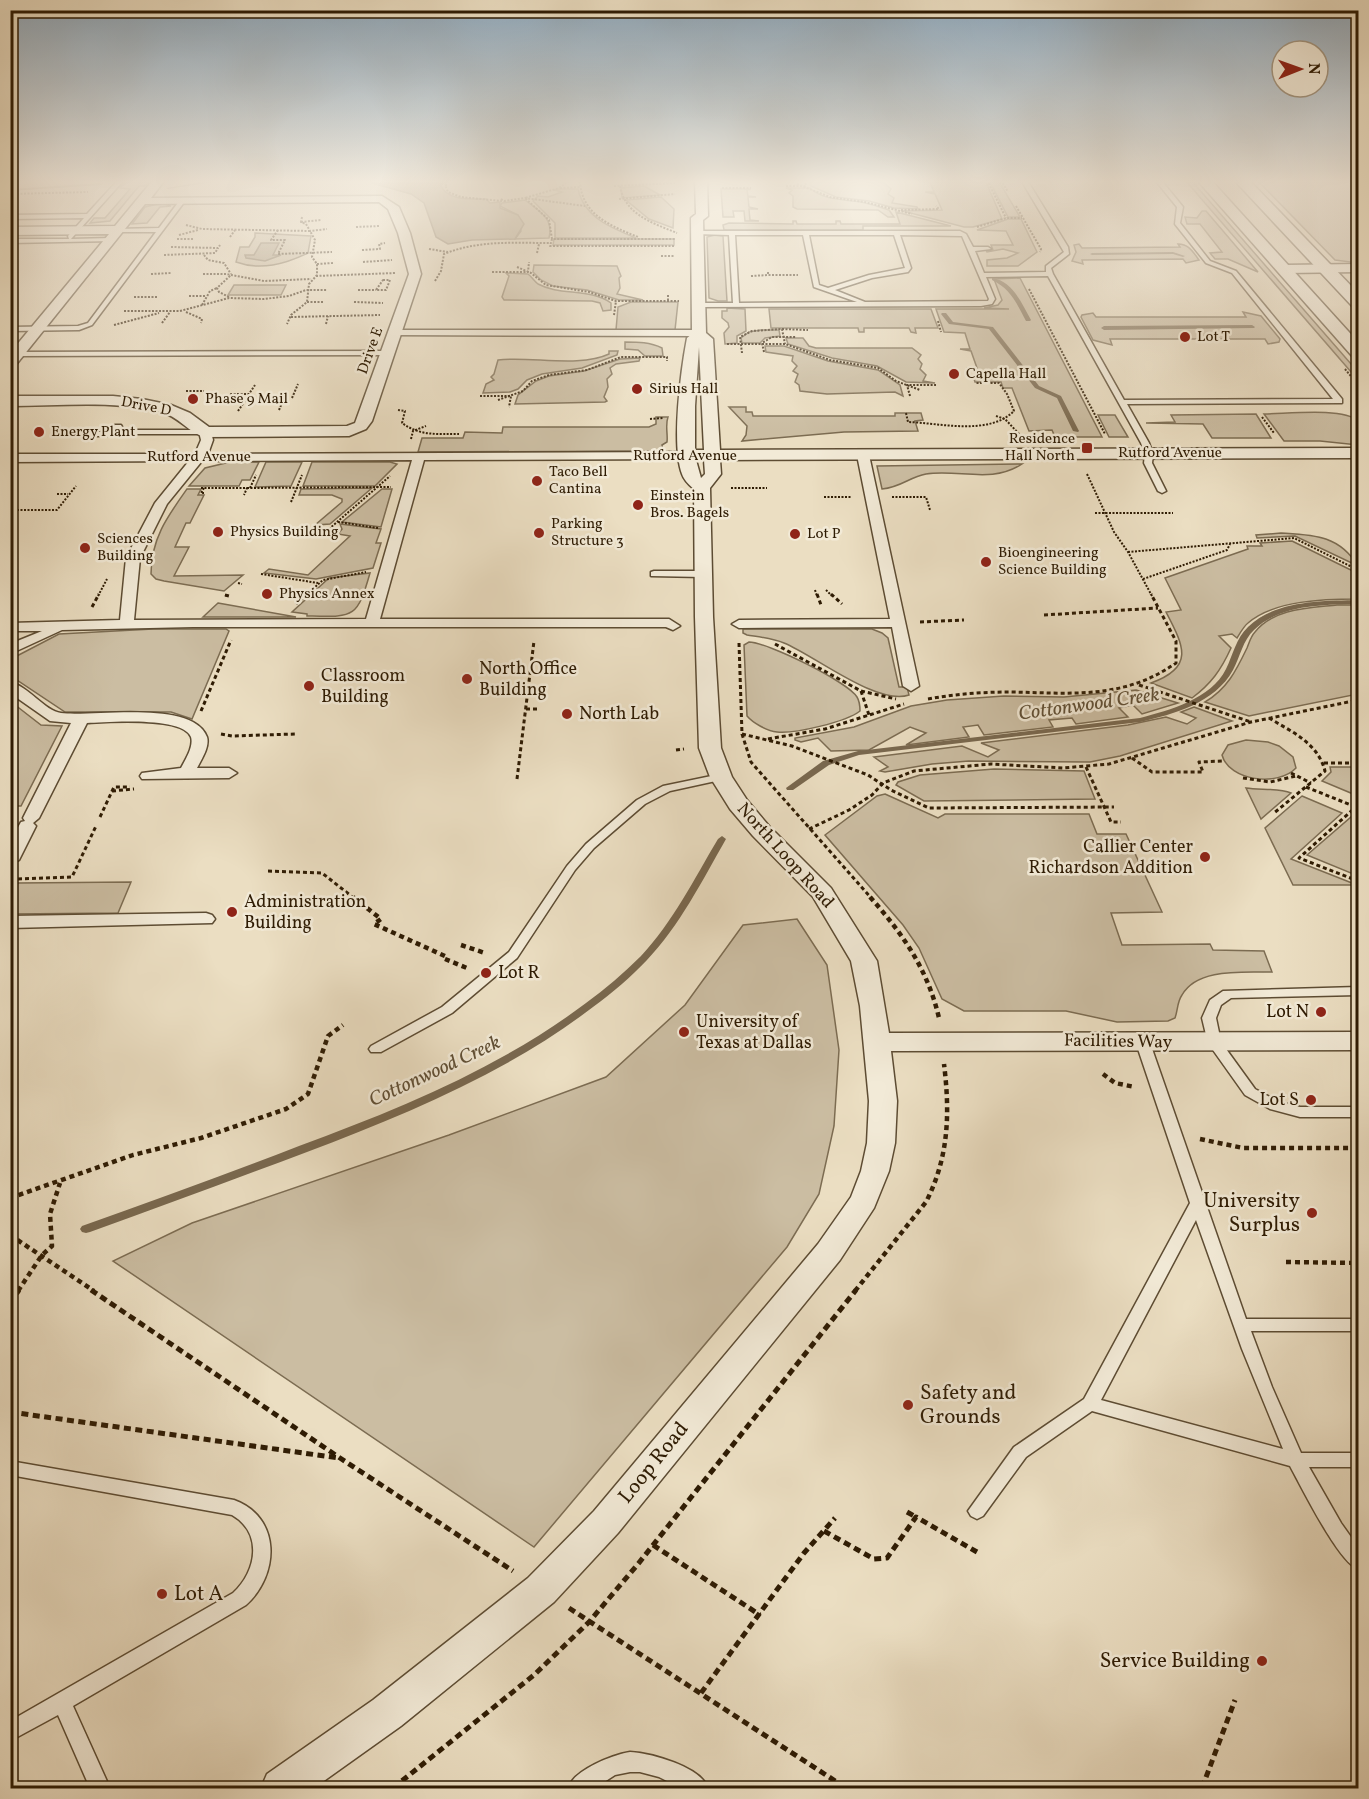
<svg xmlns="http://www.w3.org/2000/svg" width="1369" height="1799" viewBox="0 0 1369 1799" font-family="Vollkorn,serif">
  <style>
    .green { fill: #cbbda2; stroke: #7c6c52; stroke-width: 1.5 }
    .water { fill: #ab9c81; stroke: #79684f; stroke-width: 1.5 }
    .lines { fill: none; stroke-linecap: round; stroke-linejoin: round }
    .stream { fill: #79684f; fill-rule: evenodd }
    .service-casing { stroke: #5d4c33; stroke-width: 3 }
    .pedestrian-casing { stroke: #5d4c33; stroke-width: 3 }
    .minor-casing { stroke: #5d4c33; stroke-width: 3 }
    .tertiary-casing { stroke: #5d4c33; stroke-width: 3 }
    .path-far3 { stroke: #2e1b03; stroke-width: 2; stroke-dasharray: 2 1.5; stroke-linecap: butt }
    .path-far2 { stroke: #2e1b03; stroke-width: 3; stroke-dasharray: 4 3; stroke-linecap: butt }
    .path-far1 { stroke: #2e1b03; stroke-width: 4.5; stroke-dasharray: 5 4; stroke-linecap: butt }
    .path { stroke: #2e1b03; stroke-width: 5; stroke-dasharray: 7 4.5; stroke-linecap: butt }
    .service { fill: #f2ead7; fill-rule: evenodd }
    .pedestrian { fill: #f2ead7; fill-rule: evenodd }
    .minor { fill: #f2ead7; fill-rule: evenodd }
    .tertiary { fill: #f2ead7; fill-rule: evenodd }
    .path-bridge { stroke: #2e1b03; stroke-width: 2; stroke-dasharray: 2 1.5; stroke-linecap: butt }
    .poi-dot { fill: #8f2418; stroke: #f2ead7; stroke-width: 2 }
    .labels { text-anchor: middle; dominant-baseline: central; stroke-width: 5; stroke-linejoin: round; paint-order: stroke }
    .far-poi-label { font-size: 15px; fill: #2e1b03; stroke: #f2ead7; text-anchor: start }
    .far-street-label { font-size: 15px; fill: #2e1b03; stroke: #f2ead7 }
    .poi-label { font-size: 18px; fill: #2e1b03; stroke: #f2ead7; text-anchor: start }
    .street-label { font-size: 18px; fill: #2e1b03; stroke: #f2ead7 }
    .water-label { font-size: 20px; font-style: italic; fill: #604f35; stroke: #f2ead7 }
    .near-poi-label { font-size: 21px; fill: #2e1b03; stroke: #f2ead7; text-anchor: end }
    .near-street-label { font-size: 21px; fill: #2e1b03; stroke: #f2ead7 }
  </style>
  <rect width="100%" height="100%" fill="#ebdec2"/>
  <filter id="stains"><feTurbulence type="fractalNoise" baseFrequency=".00333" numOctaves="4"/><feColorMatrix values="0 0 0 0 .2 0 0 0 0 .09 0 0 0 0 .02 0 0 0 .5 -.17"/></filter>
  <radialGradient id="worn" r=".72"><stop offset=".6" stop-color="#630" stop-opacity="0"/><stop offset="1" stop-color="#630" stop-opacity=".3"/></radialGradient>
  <g class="green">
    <polygon points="128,180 150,180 146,186 139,186 110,221 90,223 94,218 105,218 130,189 120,188"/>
    <polygon points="810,180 822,182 883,182 891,189 888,194 894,198 892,203 917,207 918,209 894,208 869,201 836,197 811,186"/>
    <polygon points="985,180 1002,219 973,227 964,227 903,211 942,210 935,194 925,192 934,192 930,182 920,181"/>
    <polygon points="989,180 998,180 1020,217 1008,217"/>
    <polygon points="1185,180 1191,180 1358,372 1358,380"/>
    <polygon points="1257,180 1358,180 1358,263 1335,260"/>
    <polygon points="644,186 660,195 622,198 621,188"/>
    <path d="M786,188H810C824,201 843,199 861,202C870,204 880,207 889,210L894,217H888L878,210L797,209L793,207V196L789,193L792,190Z"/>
    <path d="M557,189H578C584,217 611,228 636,238H555V223L533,201L538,196L548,197L562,192L555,190Z"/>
    <polygon points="721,189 751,189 747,190 748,196 756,197 748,197 749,207 758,209 749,209 750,220 759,221 745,221 744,211 733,211 734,217 723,217"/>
    <polygon points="661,197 674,209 673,228 649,219 626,200"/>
    <path d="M525,200C539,211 554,218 549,238L515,239L521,231L518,215L500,206L502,203Z"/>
    <polygon points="162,203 171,206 160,207 147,223 132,224 145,207"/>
    <polygon points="1202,211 1206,211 1258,272 1228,259 1215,259 1210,253 1222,252 1200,224 1187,224 1185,217 1197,218"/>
    <polygon points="896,212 951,226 863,226 863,230 724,230 723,225 729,223 793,224 793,221 796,221 797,224 836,224 836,221 840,221 841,224 900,224"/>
    <polygon points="1008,219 1021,219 1037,252 1018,266 987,266 987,260 1007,258 1018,253 1003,249 987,252 986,250 993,250 991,245 1013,245 1006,231 977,230"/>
    <path d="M255,233L311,236L308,253C285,264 261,271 236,262L240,247H249L255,237Z"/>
    <polygon points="715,235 723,236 727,301 718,301 709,298 707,237"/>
    <polygon points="554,239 674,239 674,245 553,245"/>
    <path d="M1079,244L1082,248L1180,247L1178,244C1189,244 1193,252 1199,260L1186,263L1183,259L1082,260L1083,264L1072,261L1076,252L1074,245Z"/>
    <polygon points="534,265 617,266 621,276 619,278 620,288 617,294 643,300 619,300 587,290 553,286 541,280 533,272"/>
    <path d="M506,273L528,274C532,277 534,281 538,284C560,296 590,288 611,303V310L603,311L600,303L592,301L504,300L502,297L509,276Z"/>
    <polygon points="1020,278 1102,437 1055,437 1052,430 1029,431 1012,388 1003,388 1001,382 975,382 974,379 981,378 978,370 967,370 967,368 977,368 971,351 960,349 970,349 965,333 944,332 936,309 1009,309 984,308 998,305 1002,300 994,279"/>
    <polygon points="234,285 286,285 281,295 228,295"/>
    <polygon points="631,302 678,302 675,330 616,330 618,307"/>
    <polygon points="727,308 745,309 746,331 737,336 737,343 725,344 724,333 729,327 728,323 722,318 722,311 727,311"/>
    <polygon points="769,309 931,309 938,328 915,328 916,333 911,332 909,328 864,328 864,332 859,332 858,328 771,328"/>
    <polygon points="1243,312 1261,316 1280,339 1279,342 1268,344 1265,339 1110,339 1112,345 1093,340 1081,317 1082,315 1093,313 1096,317 1246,317"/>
    <polygon points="761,330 779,330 780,336 765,338 760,343 742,343 741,338 749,332"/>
    <polygon points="786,338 803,338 809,346 816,348 912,348 921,355 918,359 922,364 920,369 926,375 923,381 935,383 906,382 877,366 832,358 788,344"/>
    <path d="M625,342C638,342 650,342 662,348L663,356H645L638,350L625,349Z"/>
    <polygon points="765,346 784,346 828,361 878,370 900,385 903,396 895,392 827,394 800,391 799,385 795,382 798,374 793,371 797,366 792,361 793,356 766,352"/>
    <path d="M609,351H618L617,355L582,368L542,374L527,380L518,389L510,392L483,393L486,384L494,380L491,377L494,374L498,360C531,356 579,368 609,354Z"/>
    <polygon points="640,358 639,361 616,364 610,368 612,374 607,379 608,387 604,397 607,401 605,402 515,404 518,395 536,381 549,376 584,371 620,359"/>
    <polygon points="729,407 746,407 746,412 752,412 753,416 895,416 895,413 921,413 923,420 915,421 918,431 844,432 742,441 746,435 747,426"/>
    <polygon points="1256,414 1271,438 1212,438 1203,424 1146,423 1175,422 1171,415"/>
    <path d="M1264,414C1286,414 1343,407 1358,421V445L1320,441H1284Z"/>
    <polygon points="1098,415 1115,415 1128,437 1109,437"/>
    <path d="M656,417H668C665,425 668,434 667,442L662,445L663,451L418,452L422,438H463L465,432L502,433L503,427H649L656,424Z"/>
    <polygon points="230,462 259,462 250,480 242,480 239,486 189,486 205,468"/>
    <polygon points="266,462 302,462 291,486 255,487"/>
    <polygon points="312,462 390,462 397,464 375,486 303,486"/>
    <path d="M1022,464C992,484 959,469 926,474C909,477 902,487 882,489L877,466Z"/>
    <polygon points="372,488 330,524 315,525 342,502 342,499 332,495 299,495 301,489"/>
    <path d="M187,489H201L198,495H204L190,523H186L175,547H189L174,576L243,575L224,591L164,581L156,579L151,574C151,539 167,517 187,489Z"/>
    <polygon points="382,489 392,489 381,527 342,522"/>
    <polygon points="340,524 381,529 376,543 381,543 373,568 316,579 264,573 269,569 308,575 350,536 338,534 342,529"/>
    <path d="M1281,533C1314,535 1339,535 1358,566L1295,536L1257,538L1256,535Z"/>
    <path d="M1292,541L1357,573L1358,599C1326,599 1274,600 1248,623C1244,626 1240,633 1237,638L1232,634L1219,636L1231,648C1221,670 1211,684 1192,698L1151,683C1196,667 1183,645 1166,612L1181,610L1165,578L1248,549L1247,546H1262L1260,543Z"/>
    <path d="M370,573C357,619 354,617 307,616V614L292,612L329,578Z"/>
    <polygon points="218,603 296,617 203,617"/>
    <path d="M1337,605H1358V694L1249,716L1205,702C1227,689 1236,671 1247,648C1249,643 1251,636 1255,632C1274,608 1310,608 1337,605Z"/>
    <polygon points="153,629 226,629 229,631 192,719 171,712 65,712 11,676 11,659 59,634"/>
    <path d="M743,629H872L882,633L888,638L899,687H907L909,695C877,706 814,655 784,643C772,638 760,637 747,635L743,633Z"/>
    <path d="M749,642C767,642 848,682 857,697C860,702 860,706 860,711C846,722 794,734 777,732C767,731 753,723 747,716L744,645Z"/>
    <polygon points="1136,690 1178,703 1142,714 1133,705 1119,708 1128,717 1076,724 1072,718 1049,720 1053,727 984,735 978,725 963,727 969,737 906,745 926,733 910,727 869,750 831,751 818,738 801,742 795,740 795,738 854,727 911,706 947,700 1004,696 1064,697"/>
    <polygon points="10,701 41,725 62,726 21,806 11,806"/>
    <polygon points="1194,707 1232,721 1120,756 1090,762 969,761 932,764 885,772 880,771 888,767 874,757 962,746 988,757 999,750 981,743 1128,725 1166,717 1187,724 1196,718 1181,712"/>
    <path d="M1246,740L1268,742L1279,746L1293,757L1296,768C1278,787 1229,781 1222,755L1228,745Z"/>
    <polygon points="1330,767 1351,767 1358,780 1358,796 1322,781 1331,772"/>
    <polygon points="994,769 1084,771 1095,799 924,801 896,785 898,782 920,775"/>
    <path d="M1246,788C1260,790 1279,788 1291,793L1261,819Z"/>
    <path d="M885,794L938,818L945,814H1089L1097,834H1126L1162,912L1111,913L1122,945L1210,944L1213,950L1264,951L1272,972C1245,973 1198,967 1182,995C1177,1002 1178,1010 1175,1018L1168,1021L1117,1022L1066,1011H964L942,999L919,948L903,925L825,835L877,796Z"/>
    <polygon points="1302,796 1342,813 1291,859 1357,885 1293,885 1265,828"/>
    <polygon points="1358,811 1358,876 1307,855"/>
    <polygon points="131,882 118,913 11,914 11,899 18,883"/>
    <polygon points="797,919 827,965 839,1050 834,1126 819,1194 787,1247 534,1547 113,1261 192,1223 449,1135 606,1077 685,1005 743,925"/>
  </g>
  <g class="water">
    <path d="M374,180H448L441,185C446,201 472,199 486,199L490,203L500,202V208L518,215L524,224L515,239L472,240L448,244L436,237L424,203L411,194L372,183Z"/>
    <polygon points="261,243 279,243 273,255 281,255 265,261 246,258 245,255 254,255"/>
  </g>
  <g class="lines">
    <g class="stream">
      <polygon points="216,180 226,180 168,189 166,188"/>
      <polygon points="103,183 102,185 10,191 10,189"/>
      <polygon points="1173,252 1185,256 1183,257 1173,254 1092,255 1090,254 1092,253"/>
      <path d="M992,278C1013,281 1022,304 1031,320L1030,321H1026C1017,304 1011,289 992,280Z"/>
      <polygon points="942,313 946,313 953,322 993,327 1039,386 1061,396 1079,431 1078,432 1073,431 1057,398 1035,388 989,329 949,324 941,314"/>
      <polygon points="1252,325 1255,327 1254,328 1104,330 1101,328 1104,326"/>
      <path d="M1358,600V604C1323,605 1281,604 1254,630C1243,640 1240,657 1233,670C1215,703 1174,714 1140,722L859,755L829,765L793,790H787L786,788L823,761L858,751L1140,718C1170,710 1211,699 1226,669C1233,655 1236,638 1248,627C1276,600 1322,601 1358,600Z"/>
      <path d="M722,836L726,839C702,881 680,925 647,960C631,977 612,993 593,1007C507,1073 406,1114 307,1152C235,1179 162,1206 90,1232L86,1233L82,1232L80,1229L82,1226C154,1200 227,1174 299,1146C399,1109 500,1068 586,1003C605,989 624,973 641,956C673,922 694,879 718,839Z"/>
    </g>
    <g class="service-casing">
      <g id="service">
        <polygon points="118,180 124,180 71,239 111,238 113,241 10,243 10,239 69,239 68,236 84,218 10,219 10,215 87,214"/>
        <path d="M1021,180H1027L1068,247L1069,254L1051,268L1053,274L1124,400L1333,399L1232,273L1206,263L1175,224L1177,207L1155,180H1161L1183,207L1180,223L1210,261L1236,271L1342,399V403L1127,404L1149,443L1153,454L1152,463L1166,491L1162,493L1158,491L1144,463L1145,454L1141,443L1048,276L986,277L995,299L992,304L981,306L698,307L695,305L698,303H733L729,235L695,234L697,231H960L966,234L973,247H988L991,249L975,251L984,273L1046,272V266L1064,252ZM735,235H803L814,287L857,302L739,303ZM809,235H894L905,268L869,275L828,288L819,285ZM900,235L962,236L989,299L988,301L865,302L835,290L872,278L908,272L911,268Z"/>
        <polygon points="180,200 185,201 92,325 79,330 10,331 10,327 78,326 88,323 156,232 118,232 116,229 159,228"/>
        <polygon points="388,351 391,351 391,355 17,356 13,354 17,352"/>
        <polygon points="115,425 121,425 124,430 205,430 209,432 205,434 122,434 111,436 67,436 63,434 67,432 111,432 117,431 114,427"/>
        <polygon points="654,571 703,571 708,574 703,577 651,576 651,572"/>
        <polygon points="721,774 725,775 726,777 725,779 670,791 645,804 594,848 575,870 517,958 452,1013 381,1052 371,1052 369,1049 371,1046 442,1007 509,952 567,866 586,844 637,800 663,786"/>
        <polygon points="1358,987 1358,995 1231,998 1221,1005 1216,1018 1221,1042 1255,1089 1279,1102 1300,1107 1358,1107 1358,1117 1300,1117 1270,1109 1245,1095 1208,1043 1202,1018 1210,1000 1223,991"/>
        <path d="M1143,1039L1148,1040L1150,1043L1246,1319H1358V1331H1251L1272,1387L1301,1453H1358V1467H1309L1341,1523L1358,1547V1569C1339,1563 1301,1486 1290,1466L1092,1411L1026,1457L983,1516L977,1519L971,1516L968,1511L1014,1447L1084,1399L1190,1203L1136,1043L1138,1040ZM1196,1220L1242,1349L1283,1449L1101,1400Z"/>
        <path d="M10,1461L234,1500C281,1517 280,1574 246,1605L73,1706L110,1788H90L58,1715L10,1741V1721L233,1593C257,1571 263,1533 232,1515L10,1475Z"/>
        <path d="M630,1752C651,1753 701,1767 708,1788H681L659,1777L640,1772H630L615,1775L595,1788H568C574,1770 612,1755 630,1752Z"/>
      </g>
    </g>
    <g class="pedestrian-casing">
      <g id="pedestrian">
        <polygon points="395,330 699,330 704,333 699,336 391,335 390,333"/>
        <path d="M205,428L211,432L213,440L208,454L692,452L694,455L688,459L424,460L380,619H669L680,626L673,630L666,627H193L62,630L10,654V644L42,631H10V623L120,620L126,558L155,503L189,461L10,462V454H195L201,440L199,432ZM412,460L366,619L134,620L140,558L167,504L202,461Z"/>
        <polygon points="863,451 869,455 919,686 911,691 903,686 892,627 739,628 732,624 739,620 890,619 857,455"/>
        <path d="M10,682C28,686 45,711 61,713C93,717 193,699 207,737C210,747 201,760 197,768H229L237,773L229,778L142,779L140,776L142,773L181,768C185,760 194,747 191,737C183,716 106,722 87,723L39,818L33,823L36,826L19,860L10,865V842L21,822L25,821L23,818L71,723L50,721L10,693Z"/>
        <polygon points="206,913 212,915 215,919 212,923 10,928 10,916"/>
      </g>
    </g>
    <g class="minor-casing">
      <g id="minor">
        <path d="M153,180H165L151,198L382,196L399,207L410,233L421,274L372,421L366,429L349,436L205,437C189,433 178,416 161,412C113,400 59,406 10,406V396H113L142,399L171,405L190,413L209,427L347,426L355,423L409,274L398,233L388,209L379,202L145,204L15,366L10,367V353L109,234L10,235V227L115,226Z"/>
        <path d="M695,180H707L708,216L703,220L706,333L713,339L720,450L1358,448V458L720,460L721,474L710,488L713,617L721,748L732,777L747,800L769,826L831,888L877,961L889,1033L1358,1032V1050L891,1051L897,1101L895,1143L889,1171L874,1208L840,1260L618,1533L554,1602L401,1726L314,1788H261L267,1774L373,1700L528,1578L594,1511L818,1244L851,1197L861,1171L867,1143L869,1101L860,1006L851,961L813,897L753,836L730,809L710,777L699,748L695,617L694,489C689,485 684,480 682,474C671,445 681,369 687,338L692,334L691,218L696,214ZM699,347L704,450H695V406ZM696,460H704L705,474L701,478Z"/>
        <polygon points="1358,264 1358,272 1285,273 1279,269 1285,265"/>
      </g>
    </g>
    <g class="tertiary-casing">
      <g id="tertiary">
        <polygon points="1197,180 1211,180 1358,342 1358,357 1352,356"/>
        <polygon points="1234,180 1249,180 1358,293 1358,307 1352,306"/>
      </g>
    </g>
    <g class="path-far3">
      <path d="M576,180L580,182C582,215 611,226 638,237"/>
      <polyline points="987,180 1006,218"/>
      <polyline points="1001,180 1008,192"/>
      <polyline points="10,181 74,180"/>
      <polyline points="797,184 830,197 865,202 912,214"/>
      <polyline points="447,185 445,185 448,192 461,197 502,201"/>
      <polyline points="614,186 675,183"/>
      <path d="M620,186C625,215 653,223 677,233"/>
      <polyline points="786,186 806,186 805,180"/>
      <polyline points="560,188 580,187"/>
      <polyline points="722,188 751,188"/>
      <polyline points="10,194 88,192"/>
      <polyline points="501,199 504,201 525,198 585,206"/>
      <polyline points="619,199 675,194"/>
      <polyline points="1016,206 1041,249 1040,252"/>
      <polyline points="901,210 939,209 936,206"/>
      <polyline points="302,217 301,222 306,224 310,231 327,229"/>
      <polyline points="301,222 321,220"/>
      <polyline points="186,225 202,229 310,231 315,240 312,257 317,264 317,275 309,284 307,302 291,315 287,324"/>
      <polyline points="356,227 379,226"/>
      <polyline points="977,227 1006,218 1022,218"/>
      <polyline points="278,230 271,240 285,240 278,254 332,252"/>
      <polyline points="179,235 198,230"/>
      <polyline points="230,237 235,230"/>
      <polyline points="177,239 194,239"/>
      <polyline points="552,239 549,220 525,198 559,188 570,180"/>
      <polyline points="674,246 550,246 552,239 676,239"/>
      <polyline points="171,247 218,248 220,245"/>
      <polyline points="429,249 448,252"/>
      <polyline points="362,250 380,249 379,244 385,243"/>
      <polyline points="537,253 539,244"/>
      <polyline points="164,255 215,253 218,248"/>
      <polyline points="204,255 208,260 224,263 231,274"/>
      <polyline points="661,256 675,256"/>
      <polyline points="363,262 392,260"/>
      <polyline points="317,264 333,263"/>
      <polyline points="517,267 531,273 546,285 589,292 616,301 679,301"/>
      <polyline points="492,272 528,272 529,262"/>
      <polyline points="768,272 768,275 798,275"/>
      <polyline points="151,274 171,273"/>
      <polyline points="203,274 226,274 264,281 311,279"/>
      <polyline points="316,276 395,273"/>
      <polyline points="751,276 768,275"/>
      <polygon points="383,280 390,280 386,290 376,290"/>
      <path d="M435,281L441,271L444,254C478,240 514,243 550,243"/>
      <polyline points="1029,289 1105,434"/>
      <polyline points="358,290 376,290"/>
      <polyline points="668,295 668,301"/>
      <polyline points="189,296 206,296"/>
      <polyline points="134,297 158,297"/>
      <polyline points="229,297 219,292 217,288 231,275"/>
      <polyline points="307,302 323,302"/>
      <polyline points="354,302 383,303"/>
      <polyline points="202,305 210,291 217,288"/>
      <polyline points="124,311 180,311 229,298 264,299 289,296 306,290 327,290"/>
      <polyline points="186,312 202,319 201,323"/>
      <polyline points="614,315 616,301"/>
      <polyline points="291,317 380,315"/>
      <polyline points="938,321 941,332"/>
      <polyline points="162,323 170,312"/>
      <polyline points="326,324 328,316"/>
      <polyline points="114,325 159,313"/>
      <polyline points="782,329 808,330"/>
      <polyline points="727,344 785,344 830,360 878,368 896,381 920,390"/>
      <polyline points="764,352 762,343 772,337 796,337"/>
      <polyline points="742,353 740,337 752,331 782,329 785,344"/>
      <polyline points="1345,369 1358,385"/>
      <polyline points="186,391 204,391"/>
      <polyline points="480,396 511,396 509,407"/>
      <polyline points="910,396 907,385 936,385"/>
      <polyline points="229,398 231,394 249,394 255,385"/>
      <polyline points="292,398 298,384"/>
      <polyline points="498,400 523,391 532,381 549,375 587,370 621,357 667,357 667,361"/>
      <polyline points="279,410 284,398"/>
      <path d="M398,410L405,411L402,423C420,436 437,434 459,434"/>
      <polyline points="238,411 249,395"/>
      <path d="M906,413L908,422C940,423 989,436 1014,411L1007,394L999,383H976"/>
      <polyline points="1358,413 1358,416"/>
      <polyline points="996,416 1005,419 1020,435"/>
      <polyline points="1262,417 1274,433"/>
      <polyline points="650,419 664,418"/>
      <polyline points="411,439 413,431 426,426"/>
      <polyline points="1087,474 1114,532 1128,552 1152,596"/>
      <polyline points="201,488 247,488 244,495"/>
      <polyline points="204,488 201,493 204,493"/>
      <polyline points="247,488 391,487"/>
      <polyline points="250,488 256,475"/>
      <polyline points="731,488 767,488"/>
      <polyline points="57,494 68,494"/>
      <polyline points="824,497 852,497"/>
      <polyline points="892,497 926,497 930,510"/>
      <polyline points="291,502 302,475"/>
      <polyline points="10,510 57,510 76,486"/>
      <polyline points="338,522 378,528"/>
      <polyline points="329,529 390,476"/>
      <polyline points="1128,552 1294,538 1358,570"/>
      <polyline points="261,574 318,583"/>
      <polyline points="1143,579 1227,550 1230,544"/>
      <polyline points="238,583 242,584"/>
      <polyline points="815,590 817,596"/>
      <polyline points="826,590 832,596"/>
      <polyline points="225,595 228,596"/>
      <polyline points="98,596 107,579"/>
      <polyline points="305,596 323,580 366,572"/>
    </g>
    <g class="path-far2">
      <polyline points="817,594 821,605"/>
      <polyline points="831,594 842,604"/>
      <polyline points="225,595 229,596"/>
      <polyline points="296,604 307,594"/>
      <polyline points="92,607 99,594"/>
      <polyline points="1044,615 1158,608"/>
      <polyline points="920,622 964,620"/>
      <polyline points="739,643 742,734 751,762 872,899"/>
      <polyline points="775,644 861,691 896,699"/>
      <polyline points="1139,685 1251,722"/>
      <polyline points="861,691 869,715"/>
      <path d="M928,699C955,694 983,692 1011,692C1072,693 1123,700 1176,663V641L1151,594"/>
      <polyline points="526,709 537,709"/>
      <polyline points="201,711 231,640"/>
      <path d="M1269,718C1292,732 1318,743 1325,771L1274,813"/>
      <polyline points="221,734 232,736 295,734"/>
      <polyline points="742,734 792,746 868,775 891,790 929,808 1114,807"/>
      <polyline points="768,739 825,729 904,704"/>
      <polyline points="676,750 684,749"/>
      <polyline points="1132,758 1152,772 1203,772 1199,762 1224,761"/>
      <polyline points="1324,763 1350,763"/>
      <polyline points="1086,767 1111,822 1121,822"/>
      <polyline points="1291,773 1311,783"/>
      <polyline points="1243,778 1270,782 1296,776"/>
      <polyline points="517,779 534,641"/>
      <polyline points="1306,787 1356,807"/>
      <polyline points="112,791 134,789"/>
      <polyline points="1358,805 1299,858 1358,881"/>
      <polyline points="100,817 114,787 130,787"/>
      <polyline points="809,829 849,810 872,795 883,783 914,771 991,764 1063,768 1109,764 1251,722 1358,700"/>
      <polyline points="268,871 322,873 355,899"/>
      <polyline points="18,879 72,877 96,826"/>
    </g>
    <g class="path-far1">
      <polyline points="353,897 381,919 374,924 447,957"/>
      <path d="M870,897C903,934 928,970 939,1018"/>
      <polyline points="461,945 485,953"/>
      <polyline points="445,959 467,968"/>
      <polyline points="1103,1074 1115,1083 1135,1087"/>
      <polyline points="1200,1139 1243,1148 1358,1148"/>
      <polyline points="10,1198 133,1155 201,1138 286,1109 308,1094 328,1036 343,1025"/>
      <polyline points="10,1235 94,1291"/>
      <polyline points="1286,1262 1358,1263"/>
      <polyline points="18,1291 42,1255 52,1246 50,1214 60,1183"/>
      <path d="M855,1291L926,1202C949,1157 950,1113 944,1064"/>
    </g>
    <g class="path">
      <polyline points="91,1290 340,1458 513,1571"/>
      <polyline points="10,1303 19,1290"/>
      <polyline points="10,1412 339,1458"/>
      <polyline points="907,1512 916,1517"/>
      <polyline points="824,1531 874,1559 887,1558 916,1517 977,1552"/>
      <polyline points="653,1545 760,1615"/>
      <polyline points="569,1608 846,1788"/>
      <polyline points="701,1693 804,1553 835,1518"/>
      <polyline points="393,1788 534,1675 589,1622 638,1564 856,1290"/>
      <polyline points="1202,1788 1235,1700"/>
    </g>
    <use href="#service" class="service"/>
    <use href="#pedestrian" class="pedestrian"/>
    <use href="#minor" class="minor"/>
    <use href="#tertiary" class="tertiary"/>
    <polyline class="path-bridge" points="1095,513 1173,513"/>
  </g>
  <linearGradient id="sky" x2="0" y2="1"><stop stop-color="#8faabf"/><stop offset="0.42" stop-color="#f6f0e4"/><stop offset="1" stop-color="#f6f0e4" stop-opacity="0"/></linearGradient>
  <rect width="1369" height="432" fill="url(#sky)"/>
  <g class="poi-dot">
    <circle cx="1185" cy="337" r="6"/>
    <circle cx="954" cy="374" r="6"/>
    <circle cx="637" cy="389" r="6"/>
    <circle cx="193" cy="399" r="6"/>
    <circle cx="39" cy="432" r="6"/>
    <rect x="1081" y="442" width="12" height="12" rx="3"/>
    <circle cx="537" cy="481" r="6"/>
    <circle cx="638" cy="505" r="6"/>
    <circle cx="218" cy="532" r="6"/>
    <circle cx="539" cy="533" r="6"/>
    <circle cx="795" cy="534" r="6"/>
    <circle cx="85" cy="548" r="6"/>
    <circle cx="986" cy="562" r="6"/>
    <circle cx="267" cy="594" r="6"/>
    <circle cx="467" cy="679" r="6"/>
    <circle cx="309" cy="686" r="6"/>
    <circle cx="567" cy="714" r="6"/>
    <circle cx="1205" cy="857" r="6"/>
    <circle cx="232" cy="912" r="6"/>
    <circle cx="486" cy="973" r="6"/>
    <circle cx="1321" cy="1012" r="6"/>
    <circle cx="684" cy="1032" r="6"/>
    <circle cx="1311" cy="1100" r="6"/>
    <circle cx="1312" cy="1213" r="6"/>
    <circle cx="908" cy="1405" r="6"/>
    <circle cx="162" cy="1594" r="6"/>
    <circle cx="1262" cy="1661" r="6"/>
  </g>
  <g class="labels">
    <g class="far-poi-label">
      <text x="1197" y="337">Lot T</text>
      <text x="966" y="374">Capella Hall</text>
      <text x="649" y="389">Sirius Hall</text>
      <text x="205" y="399">Phase 9 Mail</text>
      <text x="51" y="432">Energy Plant</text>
      <text x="1075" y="439" text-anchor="end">Residence<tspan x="1075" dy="17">Hall North</tspan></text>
      <text x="549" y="472">Taco Bell<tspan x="549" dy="17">Cantina</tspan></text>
      <text x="650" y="496">Einstein<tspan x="650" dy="17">Bros. Bagels</tspan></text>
      <text x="551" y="524">Parking<tspan x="551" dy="17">Structure 3</tspan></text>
      <text x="230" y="532">Physics Building</text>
      <text x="807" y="534">Lot P</text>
      <text x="97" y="539">Sciences<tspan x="97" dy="17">Building</tspan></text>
      <text x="998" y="553">Bioengineering<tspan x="998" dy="17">Science Building</tspan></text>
      <text x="279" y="594">Physics Annex</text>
    </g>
    <g class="far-street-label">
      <text transform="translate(371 351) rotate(-70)">Drive E</text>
      <text transform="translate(146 407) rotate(11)">Drive D</text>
      <text x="1170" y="453">Rutford Avenue</text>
      <text x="685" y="456">Rutford Avenue</text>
      <text x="199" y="457">Rutford Avenue</text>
    </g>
    <g class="poi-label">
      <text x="479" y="669">North Office<tspan x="479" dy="21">Building</tspan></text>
      <text x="321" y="676">Classroom<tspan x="321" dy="21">Building</tspan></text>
      <text x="579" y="714">North Lab</text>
      <text x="1193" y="847" text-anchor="end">Callier Center<tspan x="1193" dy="21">Richardson Addition</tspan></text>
      <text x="244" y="902">Administration<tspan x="244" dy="21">Building</tspan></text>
      <text x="498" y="973">Lot R</text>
      <text x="1309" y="1012" text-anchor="end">Lot N</text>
      <text x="696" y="1022">University of<tspan x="696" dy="21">Texas at Dallas</tspan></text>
      <text x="1299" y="1100" text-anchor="end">Lot S</text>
    </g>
    <g class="street-label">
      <text transform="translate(785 856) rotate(48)">North Loop Road</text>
      <text transform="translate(1118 1042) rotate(1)">Facilities Way</text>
    </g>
    <g class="water-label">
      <text transform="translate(1089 705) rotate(-8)">Cottonwood Creek</text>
      <text transform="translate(435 1072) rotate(-25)">Cottonwood Creek</text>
    </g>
    <g class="near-poi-label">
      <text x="1300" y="1201">University<tspan x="1300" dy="24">Surplus</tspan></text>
      <text x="920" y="1393" text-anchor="start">Safety and<tspan x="920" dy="24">Grounds</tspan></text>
      <text x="174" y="1594" text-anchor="start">Lot A</text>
      <text x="1250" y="1661">Service Building</text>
    </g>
    <g class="near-street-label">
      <text transform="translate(654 1463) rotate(-51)">Loop Road</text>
    </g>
  </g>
  <rect width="1369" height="1799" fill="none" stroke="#ebdec2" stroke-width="36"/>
  <rect x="12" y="12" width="1345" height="1775" fill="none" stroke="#2e1b03" stroke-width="3"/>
  <rect x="18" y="18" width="1333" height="1763" fill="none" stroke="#2e1b03" stroke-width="1.5"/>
  <g transform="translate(1300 69) rotate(89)"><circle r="28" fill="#f2ead7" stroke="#a49782" stroke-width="1.5"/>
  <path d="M0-4.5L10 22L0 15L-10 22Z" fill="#8f2418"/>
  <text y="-9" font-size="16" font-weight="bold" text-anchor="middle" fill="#2e1b03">N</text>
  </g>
  <rect width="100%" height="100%" filter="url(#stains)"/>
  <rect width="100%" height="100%" fill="url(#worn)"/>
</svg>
